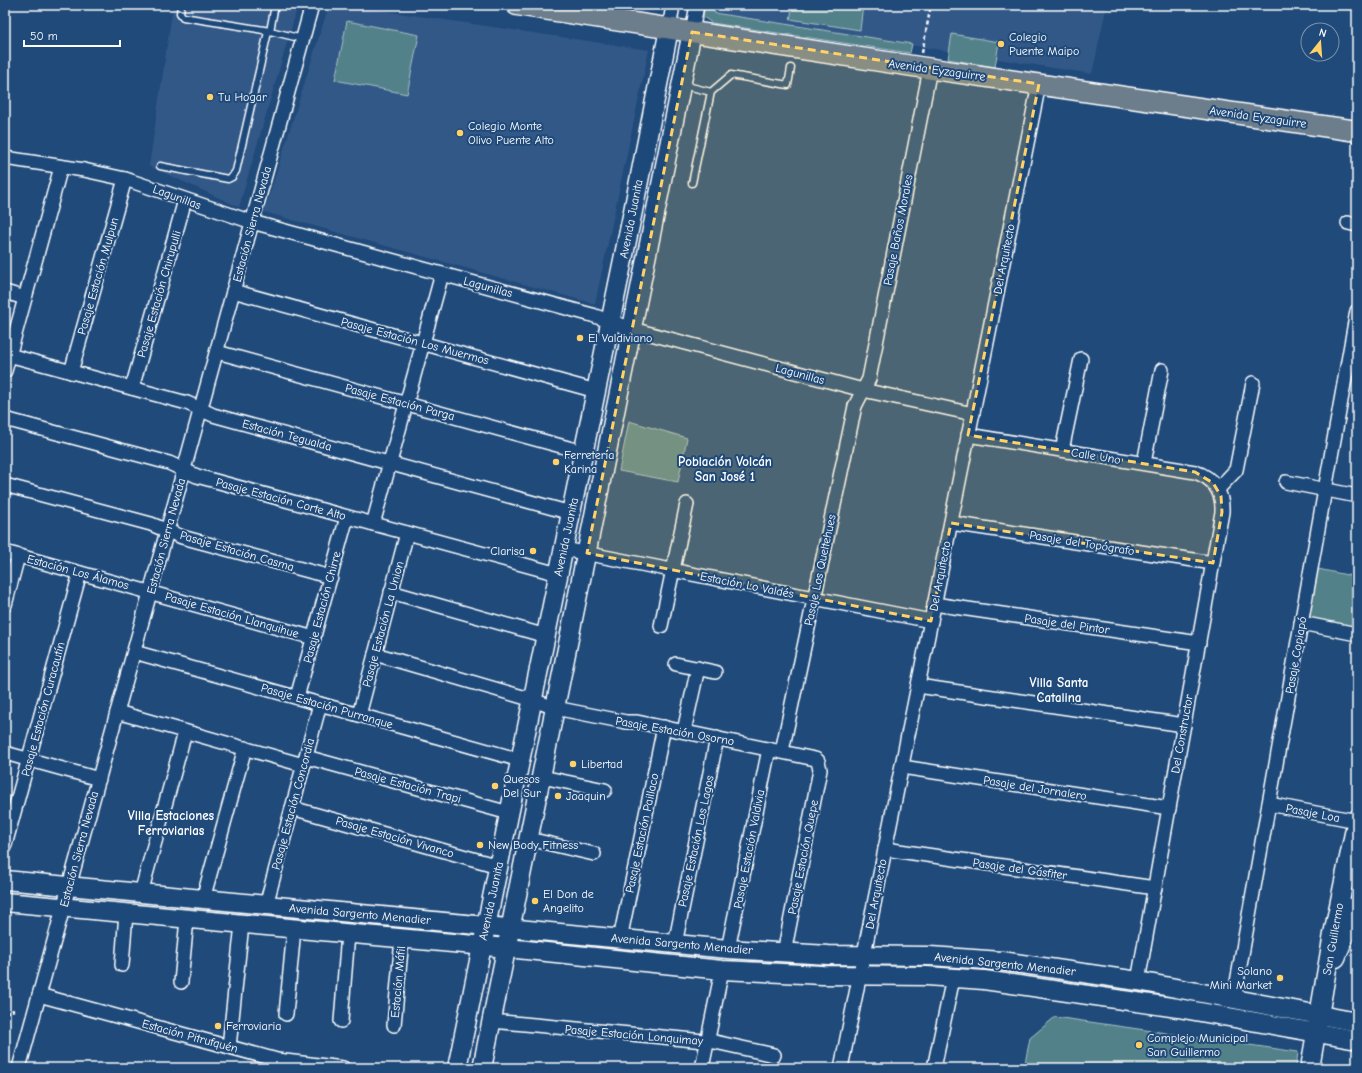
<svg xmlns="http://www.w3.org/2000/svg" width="1362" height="1073" viewBox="0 0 1362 1073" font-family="'Comic Neue',sans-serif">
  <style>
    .built { fill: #325888 }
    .green { fill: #52818a; stroke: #a8c0c4 }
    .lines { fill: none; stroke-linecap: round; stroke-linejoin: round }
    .lane-casing { stroke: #fff; stroke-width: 9 }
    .street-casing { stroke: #fff; stroke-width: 16 }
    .secondary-casing { stroke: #fff; stroke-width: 21 }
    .primary-casing { stroke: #fff; stroke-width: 23 }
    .path { stroke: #fff; stroke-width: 2.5; stroke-dasharray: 4 3; stroke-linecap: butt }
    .lane { stroke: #1f4a7a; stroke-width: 6 }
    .street { stroke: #1f4a7a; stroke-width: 13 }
    .secondary { stroke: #1f4a7a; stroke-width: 18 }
    .primary { stroke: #6c7d8b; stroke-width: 20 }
    .marked { fill: #ffd166; fill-opacity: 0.2; stroke: #ffd166; stroke-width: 3; stroke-dasharray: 8 5; stroke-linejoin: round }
    .poi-dot { fill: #ffd166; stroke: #1f4a7a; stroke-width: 1.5 }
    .labels { text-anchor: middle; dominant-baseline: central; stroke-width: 4; stroke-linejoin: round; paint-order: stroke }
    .poi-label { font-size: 12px; fill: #fff; stroke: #1f4a7a; text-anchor: start }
    .street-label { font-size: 12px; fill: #fff; stroke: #1f4a7a }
    .neighbourhood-label { font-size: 13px; font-weight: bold; fill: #fff; stroke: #1f4a7a }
  </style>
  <rect width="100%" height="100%" fill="#1f4a7a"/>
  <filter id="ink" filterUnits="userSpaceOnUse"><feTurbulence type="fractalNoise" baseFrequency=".025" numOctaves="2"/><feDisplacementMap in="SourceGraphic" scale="8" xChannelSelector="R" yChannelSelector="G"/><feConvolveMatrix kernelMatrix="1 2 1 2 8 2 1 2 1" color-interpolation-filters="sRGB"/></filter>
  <g filter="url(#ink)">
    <g class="built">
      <polygon points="173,5 298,5 239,207 149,166"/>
      <polygon points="329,5 344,5 649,50 595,304 264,212"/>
      <polygon points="715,5 1107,5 1092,74 714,14"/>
    </g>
    <g class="green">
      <polygon points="705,5 715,5 714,13 912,44 910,53 712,23 703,17"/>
      <polygon points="793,5 863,5 860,30 790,19"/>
      <polygon points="347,21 419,35 407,94 335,80"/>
      <polygon points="952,34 999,42 995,67 948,59"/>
      <polygon points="629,421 687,438 678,482 619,471"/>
      <polygon points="1318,569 1357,577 1357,628 1308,618"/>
      <polygon points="1055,1017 1298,1052 1296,1068 1024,1068 1030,1038"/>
    </g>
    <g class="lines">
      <g class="lane-casing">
        <g id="lane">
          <polyline points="181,5 180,13 183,17 270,31 303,39"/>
          <polyline points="270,31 275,5"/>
          <polyline points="683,85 711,92 731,75 788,85 791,68"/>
          <polyline points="160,166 228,179 232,177 236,171 268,32"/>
          <polyline points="692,183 711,92"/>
        </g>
      </g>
      <g class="street-casing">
        <g id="street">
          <polyline points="669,29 673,5"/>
          <polyline points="692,32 697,5"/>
          <polyline points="5,158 84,170 125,179 252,222 592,315 632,329 863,390 973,414"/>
          <polyline points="1348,223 1357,225"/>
          <polyline points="233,291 596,391"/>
          <polyline points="5,292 25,298"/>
          <polyline points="217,352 583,452"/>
          <polyline points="5,354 187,403 213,415 571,513"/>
          <polyline points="5,371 61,167"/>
          <polyline points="71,372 125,179"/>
          <polyline points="132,388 185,200"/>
          <polyline points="5,419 169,463 197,476 558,574"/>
          <path d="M968,435L1195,472C1214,478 1223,493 1222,512L1138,981"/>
          <polyline points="1062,450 1081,359"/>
          <polyline points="1144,463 1162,370"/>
          <polyline points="1286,482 1357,496"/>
          <polyline points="5,485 151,524 182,537 331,577"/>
          <polyline points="1218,489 1236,470 1253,383"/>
          <polyline points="951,523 1213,563"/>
          <polyline points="373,524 442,274"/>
          <polyline points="564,549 931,621"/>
          <polyline points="5,552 314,638"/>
          <polyline points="391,592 546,636"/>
          <polyline points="934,604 1199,643"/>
          <polyline points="5,605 18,556"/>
          <polyline points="1301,623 1357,634"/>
          <polyline points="661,626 687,504"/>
          <polyline points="134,652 520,760"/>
          <polyline points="375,654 533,700 555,708 626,722 637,722 815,759 818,761 820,770 784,953"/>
          <polyline points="676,664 715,672"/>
          <polyline points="918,686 1184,725"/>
          <polyline points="297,697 347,517"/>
          <polyline points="117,712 303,765"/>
          <polyline points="359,715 407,533"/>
          <polyline points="684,731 698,668"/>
          <polyline points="782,751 855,406 869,379 930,69"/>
          <polyline points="5,753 99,779"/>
          <polyline points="306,757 509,813"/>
          <polyline points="902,767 1169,808"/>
          <polyline points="542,777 605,790"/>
          <polyline points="1269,804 1357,821"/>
          <polyline points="292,808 498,866"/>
          <polyline points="529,839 594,854"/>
          <polyline points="5,845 80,573"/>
          <polyline points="885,849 1155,888"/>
          <polyline points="141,893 185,732"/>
          <polyline points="203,899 245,748"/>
          <polyline points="266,905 320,704"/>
          <polyline points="620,939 664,727"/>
          <polyline points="675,944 717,738"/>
          <polyline points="728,949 769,749"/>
          <polyline points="122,965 126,913"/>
          <polyline points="181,982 187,919"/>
          <polyline points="39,995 277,1060 343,1068"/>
          <polyline points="1234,999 1357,311"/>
          <polyline points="286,1014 294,929"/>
          <polyline points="341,1021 348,934"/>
          <polyline points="492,1021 715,1042 774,1055"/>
          <polyline points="394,1025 402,939"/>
          <polyline points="229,1047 242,924"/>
          <polyline points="19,1068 312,5"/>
          <polyline points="702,1068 722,970"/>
          <polyline points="841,1068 1039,84"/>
          <polyline points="934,1068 953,978"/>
        </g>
      </g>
      <g class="secondary-casing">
        <g id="secondary">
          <polyline points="5,880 728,949 828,955 930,956 1002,961 1138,981 1357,1022"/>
          <polyline points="5,902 507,948 722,970 822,975 927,976 984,980 1178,1008 1357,1040"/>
          <polyline points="1336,958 1357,905"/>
          <polyline points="457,1068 633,211 669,29"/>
          <polyline points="482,1068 692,32"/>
          <polyline points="1310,1068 1333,934 1357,819"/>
        </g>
      </g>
      <g class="primary-casing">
        <polyline id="primary" points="517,5 919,67 1357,131"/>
      </g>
      <g class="path">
        <polyline points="922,53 930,10"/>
        <polyline points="5,1013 14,1010"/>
      </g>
      <use href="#lane" class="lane"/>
      <use href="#street" class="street"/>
      <use href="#secondary" class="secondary"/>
      <use href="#primary" class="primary"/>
    </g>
  </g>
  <path class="marked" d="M692,32L1039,84L968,435L1195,472L1213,483L1221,496L1222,512L1213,563L951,523L931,621L587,553Z"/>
  <g class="poi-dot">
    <circle cx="1001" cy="44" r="4"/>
    <circle cx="210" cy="97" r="4"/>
    <circle cx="460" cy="133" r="4"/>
    <circle cx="580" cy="338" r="4"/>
    <circle cx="556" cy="462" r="4"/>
    <circle cx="533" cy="551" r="4"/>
    <circle cx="573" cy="764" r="4"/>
    <circle cx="495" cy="786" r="4"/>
    <circle cx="558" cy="796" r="4"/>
    <circle cx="480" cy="845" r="4"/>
    <circle cx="535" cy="901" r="4"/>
    <circle cx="1280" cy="978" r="4"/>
    <circle cx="218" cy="1026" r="4"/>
    <circle cx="1139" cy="1045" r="4"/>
  </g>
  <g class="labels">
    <g class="poi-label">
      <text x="1009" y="37">Colegio<tspan x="1009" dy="14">Puente Maipo</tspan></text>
      <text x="218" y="97">Tu Hogar</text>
      <text x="468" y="126">Colegio Monte<tspan x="468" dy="14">Olivo Puente Alto</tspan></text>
      <text x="588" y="338">El Valdiviano</text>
      <text x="564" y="455">Ferretería<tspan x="564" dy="14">Karina</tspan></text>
      <text x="525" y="551" text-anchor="end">Clarisa</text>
      <text x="581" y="764">Libertad</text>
      <text x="503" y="779">Quesos<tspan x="503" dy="14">Del Sur</tspan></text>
      <text x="566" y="796">Joaquin</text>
      <text x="488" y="845">New Body Fitness</text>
      <text x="543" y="894">El Don de<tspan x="543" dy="14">Angelito</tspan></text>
      <text x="1272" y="971" text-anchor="end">Solano<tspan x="1272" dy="14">Mini Market</tspan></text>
      <text x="226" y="1026">Ferroviaria</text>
      <text x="1147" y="1038">Complejo Municipal<tspan x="1147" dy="14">San Guillermo</tspan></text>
    </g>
    <g class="street-label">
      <text transform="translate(937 70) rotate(8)">Avenida Eyzaguirre</text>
      <text transform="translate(1258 117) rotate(8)">Avenida Eyzaguirre</text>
      <text transform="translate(177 197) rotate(20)">Lagunillas</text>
      <text transform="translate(631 219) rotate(-79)">Avenida Juanita</text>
      <text transform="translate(252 224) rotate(-75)">Estación Sierra Nevada</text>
      <text transform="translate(898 230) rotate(-79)">Pasaje Baños Morales</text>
      <text transform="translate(1004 259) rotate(-79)">Del Arquitecto</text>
      <text transform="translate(98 276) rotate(-74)">Pasaje Estación Mulpun</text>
      <text transform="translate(488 287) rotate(15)">Lagunillas</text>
      <text transform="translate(159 294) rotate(-74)">Pasaje Estación Chirupulli</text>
      <text transform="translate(415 341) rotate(15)">Pasaje Estación Los Muermos</text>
      <text transform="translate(800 374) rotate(15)">Lagunillas</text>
      <text transform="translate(400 402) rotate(15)">Pasaje Estación Parga</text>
      <text transform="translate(287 435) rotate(15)">Estación Tegualda</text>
      <text transform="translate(1096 456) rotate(9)">Calle Uno</text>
      <text transform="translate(281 499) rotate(15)">Pasaje Estación Corte Alto</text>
      <text transform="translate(166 536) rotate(-75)">Estación Sierra Nevada</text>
      <text transform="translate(566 537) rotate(-78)">Avenida Juanita</text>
      <text transform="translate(1082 543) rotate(9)">Pasaje del Topógrafo</text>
      <text transform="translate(237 551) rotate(16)">Pasaje Estación Casma</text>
      <text transform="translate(820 570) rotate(-78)">Pasaje Los Queltehues</text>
      <text transform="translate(78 572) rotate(15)">Estación Los Álamos</text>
      <text transform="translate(940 576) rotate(-79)">Del Arquitecto</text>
      <text transform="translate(747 585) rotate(11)">Estación Lo Valdés</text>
      <text transform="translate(322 607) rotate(-75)">Pasaje Estación Chirre</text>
      <text transform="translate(232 615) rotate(16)">Pasaje Estación Llanquihue</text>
      <text transform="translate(383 624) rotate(-75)">Pasaje Estación La Union</text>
      <text transform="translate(1067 624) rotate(8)">Pasaje del Pintor</text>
      <text transform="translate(1296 655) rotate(-80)">Pasaje Copiapó</text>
      <text transform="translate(327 706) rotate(16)">Pasaje Estación Purranque</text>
      <text transform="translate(43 709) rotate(-75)">Pasaje Estación Curacautín</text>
      <text transform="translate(675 731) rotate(10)">Pasaje Estación Osorno</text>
      <text transform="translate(1182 734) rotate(-80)">Del Constructor</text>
      <text transform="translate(408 785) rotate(15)">Pasaje Estación Trapi</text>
      <text transform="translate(1035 788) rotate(9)">Pasaje del Jornalero</text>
      <text transform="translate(293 804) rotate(-75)">Pasaje Estación Concordia</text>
      <text transform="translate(1313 813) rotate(11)">Pasaje Loa</text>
      <text transform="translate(642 833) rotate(-78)">Pasaje Estación Paillaco</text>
      <text transform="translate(395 837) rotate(16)">Pasaje Estación Vivanco</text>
      <text transform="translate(696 841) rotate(-78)">Pasaje Estación Los Lagos</text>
      <text transform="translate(79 849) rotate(-75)">Estación Sierra Nevada</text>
      <text transform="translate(749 849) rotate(-79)">Pasaje Estación Valdivia</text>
      <text transform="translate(803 857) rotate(-79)">Pasaje Estación Quepe</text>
      <text transform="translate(1020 869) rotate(8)">Pasaje del Gásfiter</text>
      <text transform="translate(876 894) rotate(-79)">Del Arquitecto</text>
      <text transform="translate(491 901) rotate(-78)">Avenida Juanita</text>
      <text transform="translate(360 914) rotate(5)">Avenida Sargento Menadier</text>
      <text transform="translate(1333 939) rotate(-80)">San Guillermo</text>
      <text transform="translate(682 944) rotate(5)">Avenida Sargento Menadier</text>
      <text transform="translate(1005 964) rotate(6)">Avenida Sargento Menadier</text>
      <text transform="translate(398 982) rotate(-85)">Estación Máfil</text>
      <text transform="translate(634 1035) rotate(5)">Pasaje Estación Lonquimay</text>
      <text transform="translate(190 1036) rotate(15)">Estación Pitrufquén</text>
    </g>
    <g class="neighbourhood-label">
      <text x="725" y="461">Población Volcán<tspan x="725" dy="15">San José 1</tspan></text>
      <text x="1059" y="682">Villa Santa<tspan x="1059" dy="15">Catalina</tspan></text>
      <text x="171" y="815">Villa Estaciones<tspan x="171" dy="15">Ferroviarias</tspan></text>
    </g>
  </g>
  <rect width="1362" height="1073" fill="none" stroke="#1f4a7a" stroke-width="20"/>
  <rect x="10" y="10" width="1342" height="1053" fill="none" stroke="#fff" stroke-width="1.5" filter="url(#ink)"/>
  <g transform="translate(1320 42) rotate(17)"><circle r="19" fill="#1f4a7a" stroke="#7992af"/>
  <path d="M0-3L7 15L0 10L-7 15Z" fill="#ffd166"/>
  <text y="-6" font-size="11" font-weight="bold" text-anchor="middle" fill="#ffffff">N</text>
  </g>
  <path d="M24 40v6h96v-6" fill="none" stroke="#ffffff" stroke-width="2"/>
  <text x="30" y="40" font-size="12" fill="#ffffff" stroke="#1f4a7a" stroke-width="3" paint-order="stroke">50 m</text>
</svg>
